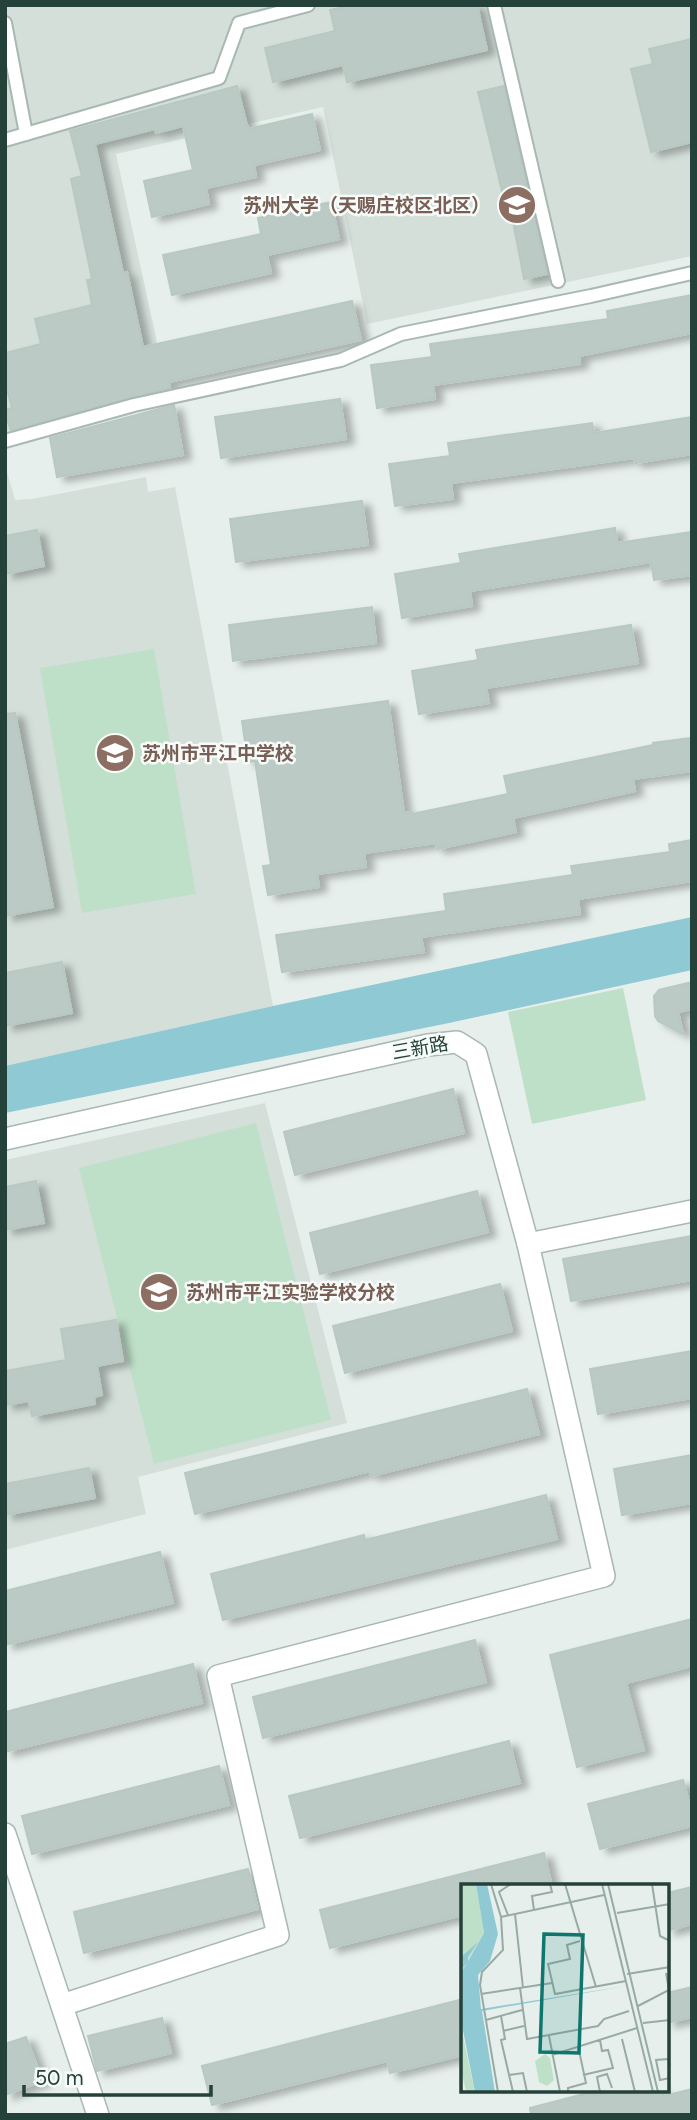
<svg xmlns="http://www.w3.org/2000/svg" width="697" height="2120" viewBox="0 0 697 2120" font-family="Figtree,'Noto Sans SC',sans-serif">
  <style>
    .built { fill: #d4dfda }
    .green { fill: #bfe0c8 }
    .water { fill: #8ec9d4 }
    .building { fill: #bbcac4; stroke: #b8c9c2; stroke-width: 2; filter: url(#shadow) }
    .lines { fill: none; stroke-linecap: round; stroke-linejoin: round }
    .service-casing { stroke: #a8b8b2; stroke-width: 16 }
    .minor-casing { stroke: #a8b8b2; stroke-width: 24 }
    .tertiary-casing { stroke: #a8b8b2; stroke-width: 24 }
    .service { stroke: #fff; stroke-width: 12 }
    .minor { stroke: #fff; stroke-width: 21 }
    .tertiary { stroke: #fff; stroke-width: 21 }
    .labels { text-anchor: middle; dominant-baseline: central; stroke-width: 5; stroke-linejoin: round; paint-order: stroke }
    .education-label { font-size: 19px; font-weight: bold; fill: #785e54; stroke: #f7fbf9; text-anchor: start }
    .street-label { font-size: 19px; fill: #24423a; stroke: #f7fbf9 }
    .inset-river { fill: none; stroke: #8ec9d4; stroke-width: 3.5 }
    .inset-road { fill: none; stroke: #98aaa4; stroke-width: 2 }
    .view { fill: #0f766e; fill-opacity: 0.15; stroke: #0f766e; stroke-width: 3.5 }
    .inset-edge { fill: none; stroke: #24423a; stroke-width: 3.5 }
  </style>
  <defs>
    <filter id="shadow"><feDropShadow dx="8" dy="4.5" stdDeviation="3.5" flood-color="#0004"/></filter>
  </defs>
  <rect width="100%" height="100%" fill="#e6efeb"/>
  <g class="built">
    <polygon points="5,5 692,5 692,256 367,324 323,107 116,154 168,393 6,437"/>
    <polygon points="5,465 15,500 32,499 146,477 148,492 175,487 273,1006 5,1066"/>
    <polygon points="265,1103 347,1423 138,1477 146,1514 5,1550 5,1160"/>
  </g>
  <g class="green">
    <polygon points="154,649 196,894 82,913 40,668"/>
    <polygon points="623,988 646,1100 532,1124 508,1012"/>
    <polygon points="256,1123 331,1420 154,1464 79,1168"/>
  </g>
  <polygon class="water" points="692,917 692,970 449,1023 5,1113 5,1066 273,1006"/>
  <g class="building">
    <polygon points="352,5 477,5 487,50 347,82 343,65 273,82 265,48 335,31 330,10"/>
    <polygon points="692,39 692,142 651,152 631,69 653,64 649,49"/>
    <polygon points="237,86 248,129 312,114 320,150 254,165 256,177 206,188 209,204 152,217 144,181 193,170 183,126 156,133 155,129 95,144 123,273 127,272 143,347 352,301 361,340 169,382 170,388 11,430 5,414 5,410 12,408 5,382 5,353 41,344 35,319 92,305 87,280 92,279 71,179 82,176 70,131"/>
    <polygon points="504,86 547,274 524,279 507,190 502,191 478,92"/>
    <polygon points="331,202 339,239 267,255 271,273 172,295 163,255 261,234 258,218"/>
    <polygon points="692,295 692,333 579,356 580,364 433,385 435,399 377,408 371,365 432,357 430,344 608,319 607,311"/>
    <polygon points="340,399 346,439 221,458 215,417"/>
    <polygon points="174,405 183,455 57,477 50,438"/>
    <polygon points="692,417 692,454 635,463 634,458 451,483 453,499 395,506 389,464 450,456 448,443 592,423 594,433"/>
    <polygon points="362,501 368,545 236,562 230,519"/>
    <polygon points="615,528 617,543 692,532 692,575 654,580 651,562 470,591 472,606 402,618 395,574 461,563 459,554"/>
    <polygon points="37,530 44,566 5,574 5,536"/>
    <polygon points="372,607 376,643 233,661 229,625"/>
    <polygon points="631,625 638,663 486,688 489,703 419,714 412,671 478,660 476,650"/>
    <polygon points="388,701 404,813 412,812 412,814 508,794 504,776 653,745 653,743 692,738 692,771 633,779 635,791 513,818 516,832 437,849 436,843 364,853 366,867 317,874 319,887 268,895 263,866 271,865 255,761 248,762 242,721"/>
    <polygon points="15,713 53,907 5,916 5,714"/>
    <polygon points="692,840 692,881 578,899 580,914 421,937 424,952 282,972 276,935 446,911 444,894 573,875 571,866 670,852 669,844"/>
    <polygon points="62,962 72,1013 5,1026 5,973"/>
    <polygon points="692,982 692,1009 678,1012 683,1034 658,1021 655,1016 654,996 659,990"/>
    <polygon points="453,1089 464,1133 295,1175 284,1132"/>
    <polygon points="36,1181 44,1223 5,1230 5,1187"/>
    <polygon points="477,1191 488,1232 320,1274 310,1233"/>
    <polygon points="692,1236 692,1280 571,1301 563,1259"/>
    <polygon points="500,1284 512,1331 345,1373 333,1326"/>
    <polygon points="116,1320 123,1361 97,1366 102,1395 94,1397 95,1404 32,1416 29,1401 5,1405 5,1371 66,1360 61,1329"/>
    <polygon points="692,1351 692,1398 598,1414 590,1369"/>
    <polygon points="527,1389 539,1434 371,1476 370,1471 195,1514 185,1473"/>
    <polygon points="692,1455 692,1503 622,1515 614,1469"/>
    <polygon points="89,1468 95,1498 5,1515 5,1484"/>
    <polygon points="546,1495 557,1539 223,1620 211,1574 364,1535 365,1540"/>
    <polygon points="160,1552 173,1603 5,1645 5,1591"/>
    <polygon points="692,1619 692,1666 626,1683 644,1750 577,1767 550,1655"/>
    <polygon points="475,1640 486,1682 263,1738 253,1697"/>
    <polygon points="193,1664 202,1703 5,1752 5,1712"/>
    <polygon points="509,1741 520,1783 300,1838 289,1796"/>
    <polygon points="219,1766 229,1805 32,1854 22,1816"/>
    <polygon points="683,1780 692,1814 692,1826 600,1849 588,1804"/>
    <polygon points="544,1853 552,1886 463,1886 463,1915 330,1948 320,1910"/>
    <polygon points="248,1869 258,1909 84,1953 74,1912"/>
    <polygon points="692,1887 692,1924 667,1931 667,1893"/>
    <polygon points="692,1987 692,2017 667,2023 667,1993"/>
    <polygon points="463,1999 463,2055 390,2073 387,2061 212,2105 202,2066"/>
    <polygon points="162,2018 171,2053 97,2071 88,2036"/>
    <polygon points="26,2037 43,2081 5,2095 5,2044"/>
    <polygon points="692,2089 692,2115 531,2115 530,2108 599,2090 663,2090 664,2096"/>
  </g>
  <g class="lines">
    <g class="service-casing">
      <g id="service">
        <polyline points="494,5 558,281"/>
        <polyline points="5,23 26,134"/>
        <polyline points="5,140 219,78 239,23 308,5"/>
        <polyline points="5,441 134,405 341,360 401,334 591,296 692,273"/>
      </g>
    </g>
    <g class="minor-casing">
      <g id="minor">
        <polyline points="5,1834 98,2115"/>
        <polyline points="62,2005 278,1935 218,1676 604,1576 528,1244"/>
      </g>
    </g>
    <g class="tertiary-casing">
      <polyline id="tertiary" points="5,1139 428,1045 457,1042 476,1054 528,1244 692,1211"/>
    </g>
    <use href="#service" class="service"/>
    <use href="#minor" class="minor"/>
    <use href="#tertiary" class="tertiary"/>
  </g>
  <defs>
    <g id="university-disc" transform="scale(2.0125)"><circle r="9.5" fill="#8d6e63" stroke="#f7fbf9"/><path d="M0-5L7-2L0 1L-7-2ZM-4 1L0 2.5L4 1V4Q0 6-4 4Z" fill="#fff"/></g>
    <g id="school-disc" transform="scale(2.0125)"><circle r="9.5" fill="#8d6e63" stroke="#f7fbf9"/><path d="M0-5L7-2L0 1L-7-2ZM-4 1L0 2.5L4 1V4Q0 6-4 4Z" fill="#fff"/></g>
  </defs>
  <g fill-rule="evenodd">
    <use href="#university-disc" x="517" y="205"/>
    <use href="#school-disc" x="115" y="753"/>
    <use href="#school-disc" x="159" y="1292"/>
  </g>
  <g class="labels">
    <g class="education-label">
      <text x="490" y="205" text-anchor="end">苏州大学（天赐庄校区北区）</text>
      <text x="142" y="753">苏州市平江中学校</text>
      <text x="186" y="1292">苏州市平江实验学校分校</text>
    </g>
    <g class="street-label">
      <text transform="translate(420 1048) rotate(-10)">三新路</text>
    </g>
  </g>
  <g transform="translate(461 1884)">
    <rect width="208" height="208" fill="#e6efeb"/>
    <path d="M4,0H15L23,49L0,88V4ZM0,136L3,157L14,208H5L0,185ZM84,170L89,174L93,196L86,202L78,198L74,177Z" fill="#bfe0c8"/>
    <path d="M15,0H26L37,50L29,77L17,91L20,125L164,102L21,127L34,208H14L0,136V88L6,79L0,86V73L17,58L7,73V77L23,49Z" fill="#8ec9d4"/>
    <path class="inset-river" d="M0,134L25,208"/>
    <path class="inset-road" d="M30,0L40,33L42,66L21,88L19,101L37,208M104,0L135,103M141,0L192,208M147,0L197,208M191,0L199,52L209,57M73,26L71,12L91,8L89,0M156,29L209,20M54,30L62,104M47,31L38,8L50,0M40,33L143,11M119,57L106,61L109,75L87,80L94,110L165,97M166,90L209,83M59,104L66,155L137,142L143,135L168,127M20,110L91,99M177,122L208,106L205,89M40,132L44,155L40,156L52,208M25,136L61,126M182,139L209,136M42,147L63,142M88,152L99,208M161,155L174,208M91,171L176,144M209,182L207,175L195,176L199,196L209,194M48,191L62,189L66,208M122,191L152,184L147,166L141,167L139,156M107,208V204L125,199L117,162M139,208L136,193L146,190L151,204"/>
    <path class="view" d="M83,50L122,51L118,169L79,168Z"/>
    <rect width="208" height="208" class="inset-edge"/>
  </g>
  <rect width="697" height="2120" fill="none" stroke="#24423a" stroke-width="14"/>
  <path d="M24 2085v10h187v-10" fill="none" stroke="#24423a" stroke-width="3.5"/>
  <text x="35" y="2085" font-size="21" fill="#24423a" stroke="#f7fbf9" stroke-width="5" paint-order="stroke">50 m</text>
</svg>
